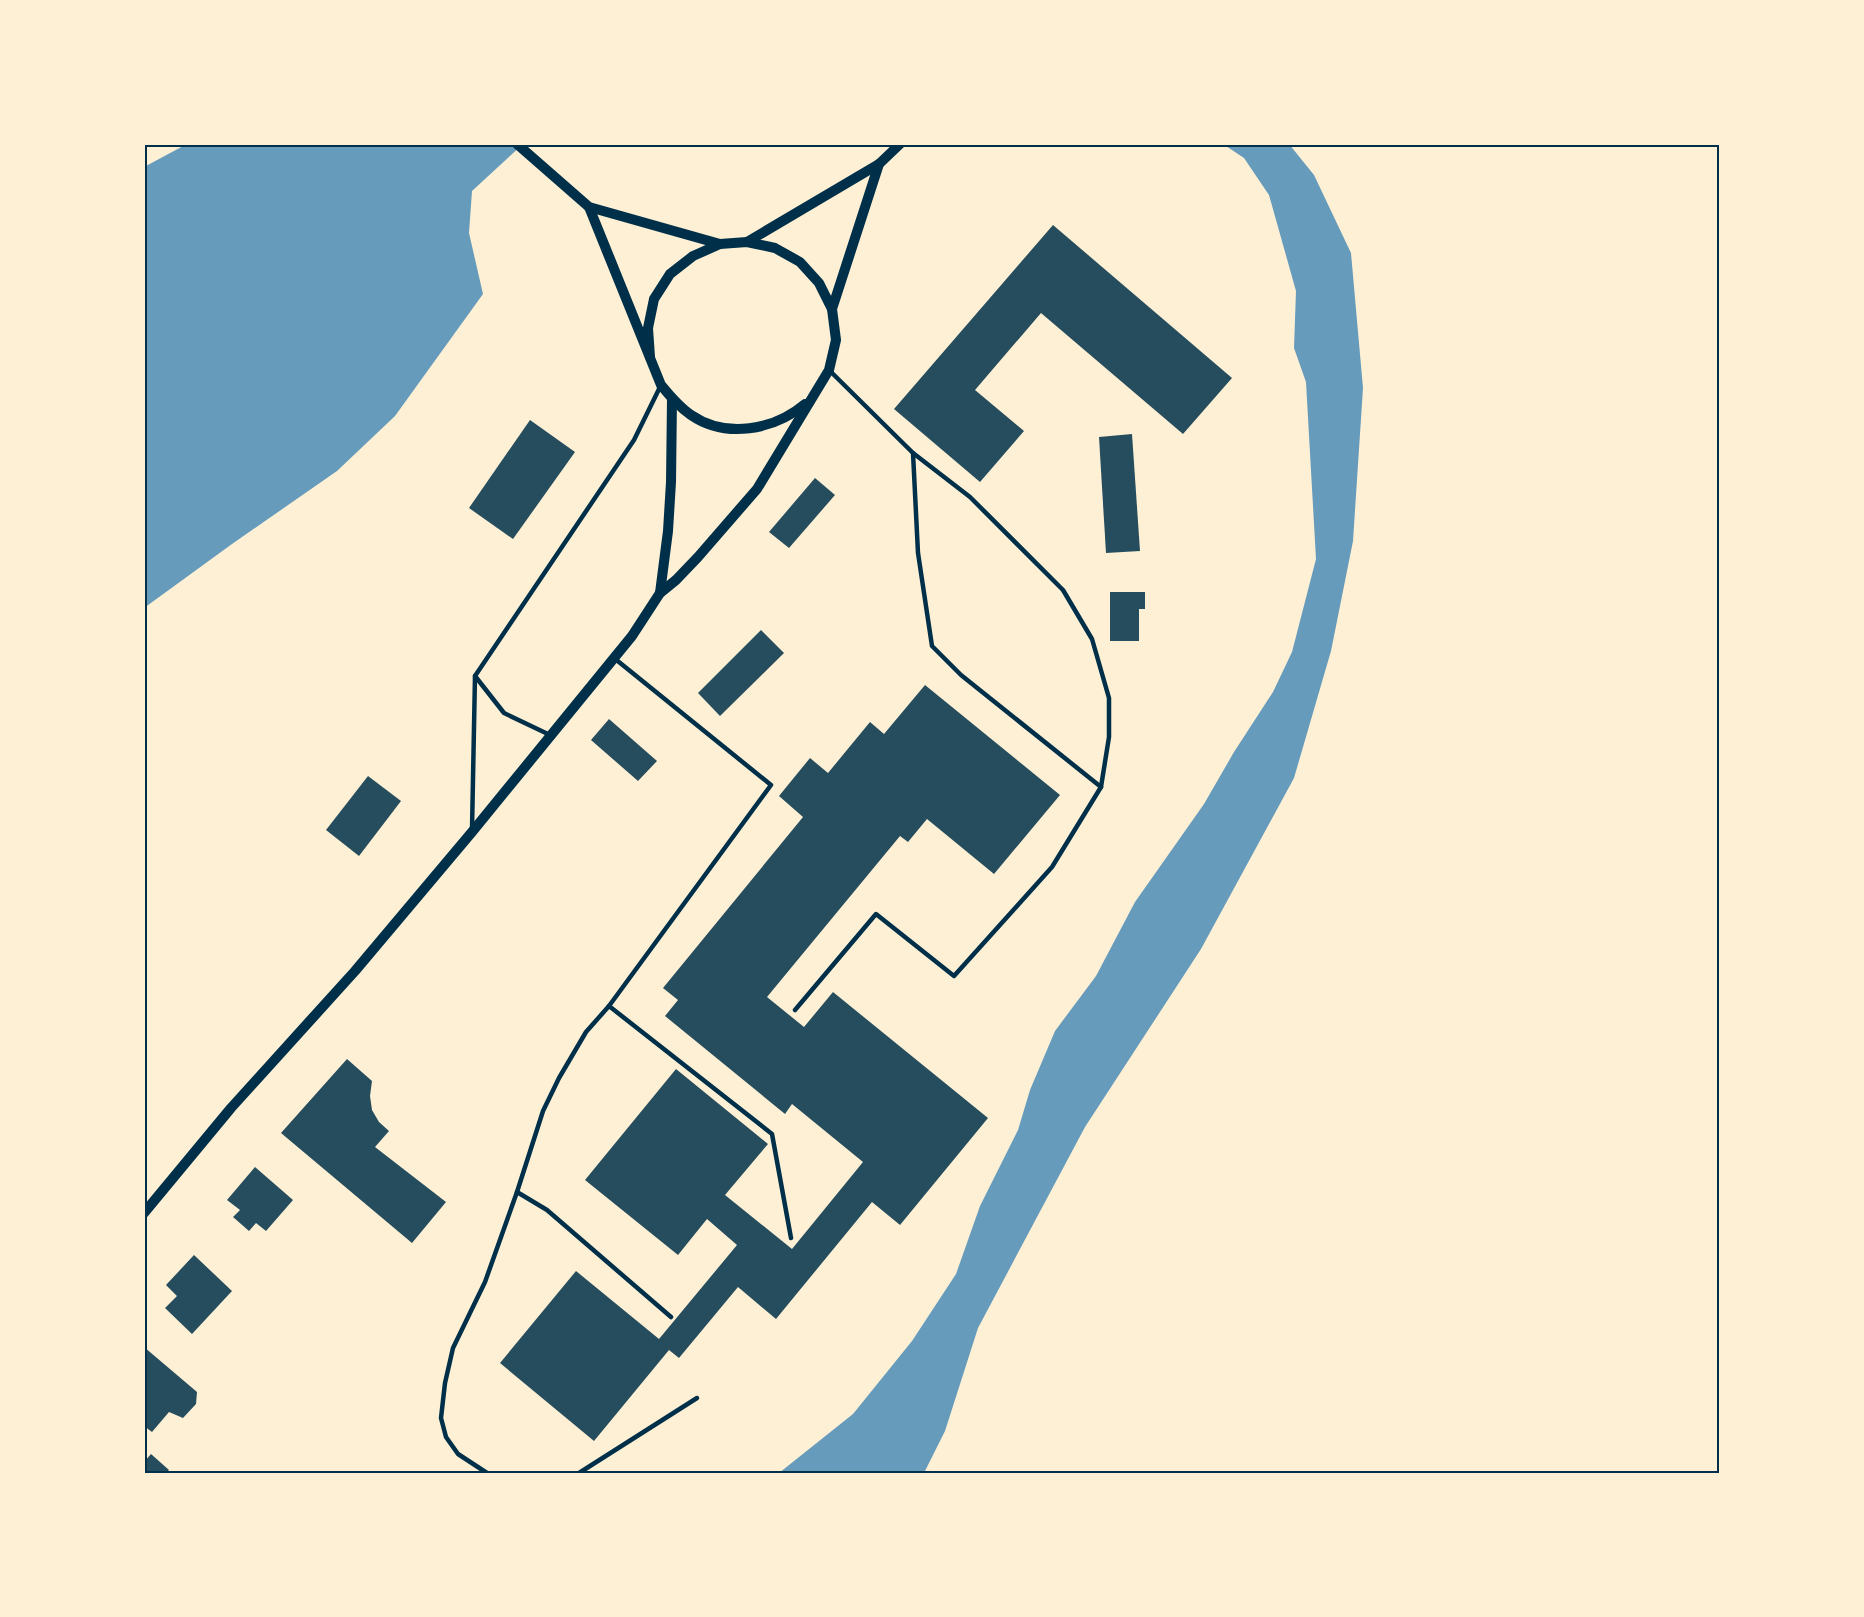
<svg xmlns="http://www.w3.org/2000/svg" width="1864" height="1617" viewBox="0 0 1864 1617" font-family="'Open Sans',sans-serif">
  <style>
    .water { fill: #669bbc }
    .building { fill: #264d5e }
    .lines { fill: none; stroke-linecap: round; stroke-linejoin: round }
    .service { stroke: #003049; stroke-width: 4.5 }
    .tertiary { stroke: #003049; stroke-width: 10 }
    .neatline { fill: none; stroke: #003049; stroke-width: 2 }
  </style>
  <rect width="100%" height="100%" fill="#fdf0d5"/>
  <g class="water">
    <polygon points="187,144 523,144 472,191 469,233 483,294 395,416 337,471 232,544 144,608 144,167"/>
    <polygon points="1223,144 1289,144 1314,175 1351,253 1363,388 1353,541 1331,651 1294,778 1201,949 1085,1127 978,1328 945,1431 924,1473 779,1473 853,1414 912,1341 956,1274 980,1206 1018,1130 1030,1090 1055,1031 1096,976 1135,902 1204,804 1234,752 1273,692 1292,652 1316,559 1306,382 1294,348 1296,291 1269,195 1244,158"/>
  </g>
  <g class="building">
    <polygon points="1053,225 1232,378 1183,434 1041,313 975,390 1024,431 980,482 894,409"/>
    <polygon points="530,420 575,452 513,539 469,508"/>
    <polygon points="1132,434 1140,551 1106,553 1099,437"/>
    <polygon points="815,478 835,495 789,548 769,532"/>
    <polygon points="1110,592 1145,592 1145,609 1139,609 1139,641 1110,641"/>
    <polygon points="761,630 784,653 720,716 698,693"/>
    <polygon points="925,685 1060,795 994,874 927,819 908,842 900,836 767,997 804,1027 833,992 988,1118 900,1225 872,1202 776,1319 738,1287 679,1358 669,1350 594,1441 500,1363 576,1271 659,1339 737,1245 707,1219 678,1255 585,1180 676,1069 768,1144 725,1195 792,1249 863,1162 792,1104 785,1114 665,1016 678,1000 663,988 803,817 779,796 810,758 828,773 870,722 884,734"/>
    <polygon points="609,719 657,761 638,781 591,740"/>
    <polygon points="368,776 401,801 359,856 326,830"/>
    <polygon points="347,1059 372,1081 370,1096 372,1110 379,1122 389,1131 375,1147 446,1202 412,1243 281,1133"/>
    <polygon points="255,1167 293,1200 266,1231 256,1223 249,1231 233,1217 240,1210 227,1200"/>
    <polygon points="194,1255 232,1291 192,1334 165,1308 177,1296 166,1285"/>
    <polygon points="144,1347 197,1392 196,1404 183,1418 169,1412 152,1432 144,1426"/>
    <polygon points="151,1454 169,1470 166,1473 144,1473 144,1462"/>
  </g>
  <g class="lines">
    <g class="service">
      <polyline points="913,453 918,553 932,646 961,675 1101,787"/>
      <polyline points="550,735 504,713 475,676 634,440 661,385"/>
      <polyline points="472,830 475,676"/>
      <polyline points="609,1006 772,1134 791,1238"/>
      <polyline points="795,1010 876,914 954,976 1052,867 1101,787 1109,737 1109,698 1092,639 1063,590 970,497 913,453 829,370"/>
      <polyline points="517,1192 547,1210 671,1317"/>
      <polyline points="487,1473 458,1454 446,1437 441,1418 445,1383 453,1348 485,1282 517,1192 543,1111 559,1078 586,1032 609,1006 771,785 614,658"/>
      <polyline points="579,1473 697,1398"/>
    </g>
    <g class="tertiary">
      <polyline points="517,144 589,207 720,244"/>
      <path d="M589,207L661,385C670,396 679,407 691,415C726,439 774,430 805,404"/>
      <polyline points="747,242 879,164 900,144"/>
      <polyline points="832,309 879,164"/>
      <polyline points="660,593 668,531 671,482 672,399"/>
      <polyline points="144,1213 231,1108 355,971 472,832 632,636 660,593 676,580 698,557 757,489 829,370 836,340 832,309 819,283 800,262 775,248 747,242 720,244 693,256 670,274 654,299 648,328 650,357"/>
    </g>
  </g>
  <rect width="1864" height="1617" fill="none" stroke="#fdf0d5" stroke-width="291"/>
  <rect x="146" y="146" width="1572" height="1326" class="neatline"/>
</svg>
